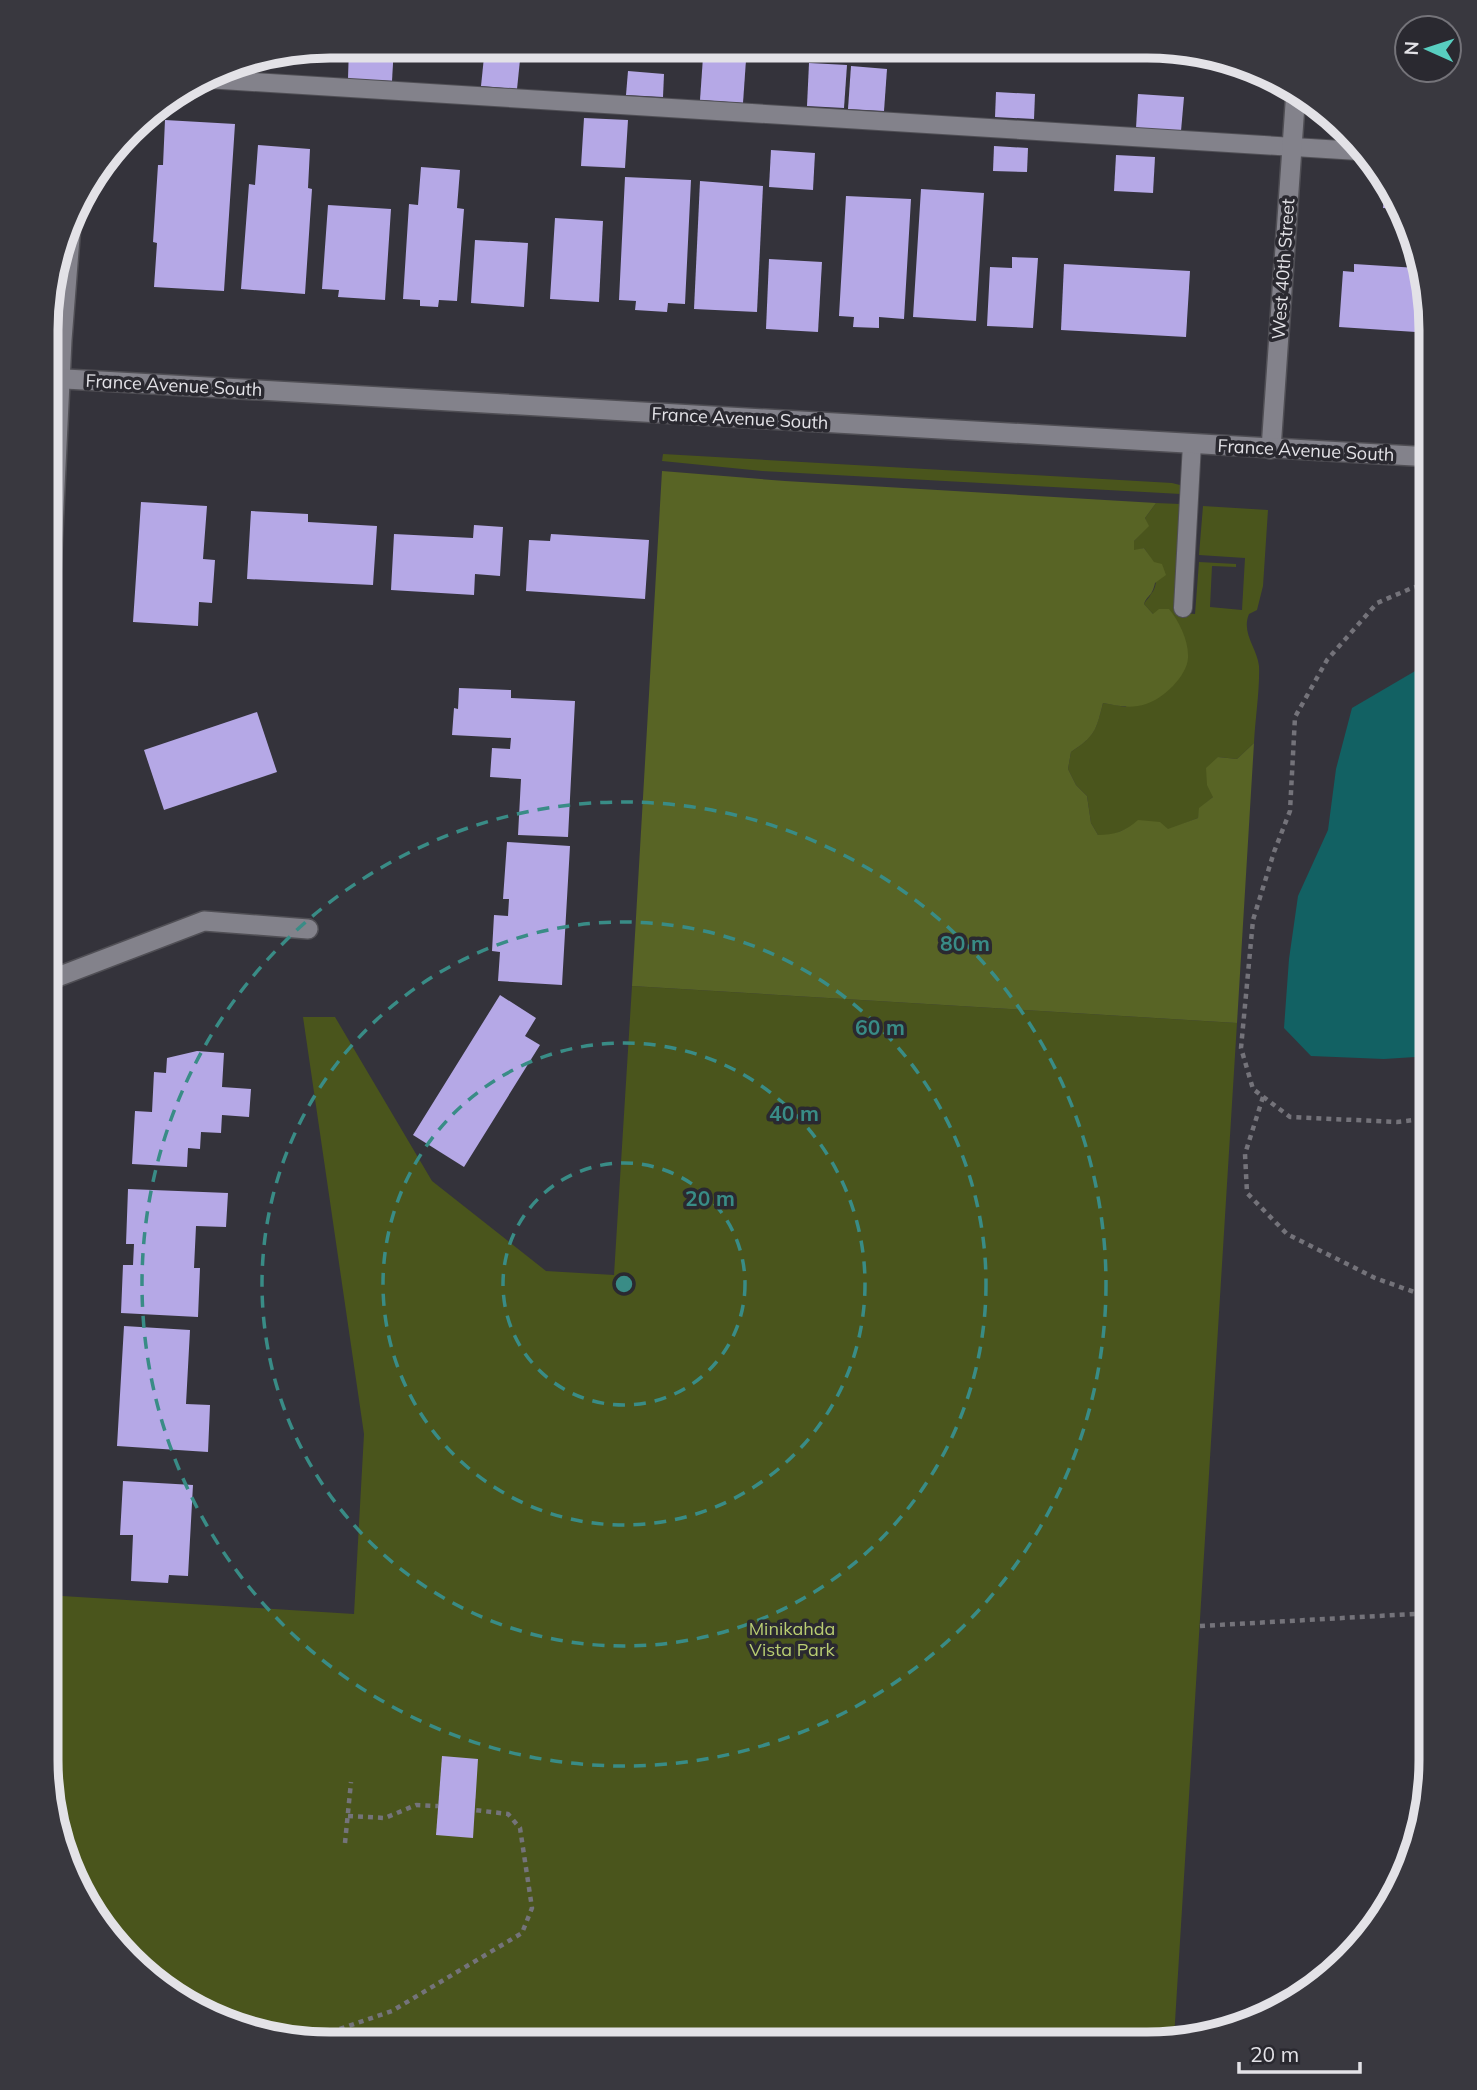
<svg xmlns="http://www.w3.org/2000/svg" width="1477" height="2090" viewBox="0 0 1477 2090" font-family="Mulish,sans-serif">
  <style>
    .green { fill: #4a551c }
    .forest { fill: #586425 }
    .water { fill: #126163 }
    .building { fill: #b5a8e6 }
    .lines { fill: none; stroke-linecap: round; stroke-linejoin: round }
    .service-casing { stroke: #504f55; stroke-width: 20 }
    .minor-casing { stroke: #504f55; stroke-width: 22 }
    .secondary-casing { stroke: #504f55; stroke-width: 22 }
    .path { stroke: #74737a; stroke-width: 4.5; stroke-dasharray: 5 5; stroke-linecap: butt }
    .service { stroke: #83828b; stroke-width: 18 }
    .minor { stroke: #83828b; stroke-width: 19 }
    .secondary { stroke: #83828b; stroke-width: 19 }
    .ring { fill: none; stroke: #398c86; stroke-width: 3.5; stroke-dasharray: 12 9 }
    .labels { text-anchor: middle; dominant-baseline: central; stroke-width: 7; stroke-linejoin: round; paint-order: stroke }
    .street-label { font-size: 18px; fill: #e3e2e7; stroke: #2a2930 }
    .park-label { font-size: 18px; fill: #b9cd72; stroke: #2a2930 }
    .rim { fill: none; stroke: #e3e2e7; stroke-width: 9 }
    .centre { fill: #398c86; stroke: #2a2930; stroke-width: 3.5 }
    .ring-label { font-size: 21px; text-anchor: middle; font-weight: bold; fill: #398c86; stroke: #2a2930; stroke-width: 7; stroke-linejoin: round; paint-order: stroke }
  </style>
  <rect width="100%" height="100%" fill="#34333b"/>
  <g class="green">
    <polygon points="663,454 1172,483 1180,485 1181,494 762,471 662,461"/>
    <path d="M1156,503L1180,504L1174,612L1195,614L1199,562L1236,564V567L1212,566L1210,607L1242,610L1245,558L1199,555L1203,506L1268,510L1263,586L1257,610L1249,614C1241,633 1257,648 1259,666C1260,688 1255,721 1254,743L1237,759L1218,757L1213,797L1200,808L1198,818L1168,830L1131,827L1112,835H1098L1091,823L1087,796L1076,785L1068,769L1071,752C1095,736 1096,730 1103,703L1126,707L1153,614L1144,604C1146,600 1149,598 1151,594C1162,581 1153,560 1144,548L1134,551V541L1148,526L1145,518Z"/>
    <polygon points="632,986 1237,1023 1174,2038 1147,2044 293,2042 172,1996 116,1947 75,1885 46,1760 46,1595 354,1614 364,1434 303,1017 335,1017 432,1181 546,1271 614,1275"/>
  </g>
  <path class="forest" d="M662,471L785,481L1156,503L1145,518L1149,526L1134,541V550L1144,548L1154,562L1162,564L1166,575L1155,583C1152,597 1148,594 1144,604L1153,614L1159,609H1169C1179,621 1189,641 1188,658C1187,676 1163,699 1146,704C1131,709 1118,706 1103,703C1096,731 1095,736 1071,752L1068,769L1076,785L1087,796L1091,823L1098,835C1114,835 1126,831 1138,820L1160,822L1168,829L1198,818L1199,808L1213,797L1207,785L1206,768L1218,757L1237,759L1254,743L1237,1023L632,986Z"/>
  <polygon class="water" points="1422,667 1431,667 1431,1056 1384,1059 1311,1056 1284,1028 1289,959 1298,896 1328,830 1336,769 1352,708"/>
  <g class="building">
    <polygon points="349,46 394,46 392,81 348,79"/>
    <polygon points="484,57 520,60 517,89 481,86"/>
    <polygon points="703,57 746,60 743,103 700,100"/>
    <polygon points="809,63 847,65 844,108 807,106"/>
    <polygon points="851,66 887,69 884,111 848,109"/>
    <polygon points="628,71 664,74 663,97 626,95"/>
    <polygon points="996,92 1035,94 1034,119 995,117"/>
    <polygon points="1138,94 1184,97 1181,131 1136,128"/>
    <polygon points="584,118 628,120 625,168 581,166"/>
    <polygon points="165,120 235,124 224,291 154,287 157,243 153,242 158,165 163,165"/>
    <polygon points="258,145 310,149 308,188 312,189 305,294 241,289 249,184 255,185"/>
    <polygon points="994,146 1028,148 1027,172 993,171"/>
    <polygon points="771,150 815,153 813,190 769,187"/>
    <polygon points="1116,155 1155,157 1153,193 1114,191"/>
    <polygon points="421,167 460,170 457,208 464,209 457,301 439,300 438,307 420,306 420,300 403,299 409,204 418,205"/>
    <polygon points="625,177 691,180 685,304 668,303 667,312 635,310 636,301 619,300"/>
    <polygon points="700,181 763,186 757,312 694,309"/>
    <polygon points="1385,183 1402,205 1403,209 1383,208"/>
    <polygon points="921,189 984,193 976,321 913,317"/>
    <polygon points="846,196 911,199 904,319 879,317 879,328 853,327 854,317 839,316"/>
    <polygon points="328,205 391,209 385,300 338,297 339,290 322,289"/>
    <polygon points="555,218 603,221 599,302 550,299"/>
    <polygon points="475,240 528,243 524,307 471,303"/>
    <polygon points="1012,257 1038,258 1033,328 987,326 990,267 1012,268"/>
    <polygon points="769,259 822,262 818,332 766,329"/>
    <polygon points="1064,264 1190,271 1186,337 1061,330"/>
    <polygon points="1354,264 1417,268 1420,279 1416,332 1339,327 1343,271 1354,272"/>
    <polygon points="141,502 207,506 203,559 215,560 212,603 199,602 198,626 133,622"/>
    <polygon points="251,511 308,514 308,522 377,526 373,585 247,579"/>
    <polygon points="474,525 503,527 500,576 475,574 474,595 391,590 394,534 473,538"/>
    <polygon points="551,534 649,540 645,599 526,591 529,540 550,541"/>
    <polygon points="459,688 511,690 511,698 575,701 568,837 518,835 521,779 490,777 492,748 510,749 511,738 452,735 454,708 458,709"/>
    <polygon points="257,712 277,772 164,810 144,750"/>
    <polygon points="507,842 570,846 562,985 498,981 500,952 492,951 494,915 508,916 509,899 503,899"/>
    <polygon points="500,995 536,1018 525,1036 540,1045 464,1167 413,1135"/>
    <polygon points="197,1051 224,1053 222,1087 251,1089 249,1117 222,1115 221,1133 201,1132 200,1149 188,1148 187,1167 132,1164 135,1111 152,1112 154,1072 166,1073 167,1058"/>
    <polygon points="128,1189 228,1193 226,1227 196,1226 194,1268 200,1268 198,1317 121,1313 123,1265 133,1265 134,1244 126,1244"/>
    <polygon points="124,1326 190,1330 186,1404 210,1405 208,1452 117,1446"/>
    <polygon points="123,1481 193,1485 188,1576 169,1575 168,1583 131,1581 133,1535 120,1535"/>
    <polygon points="442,1756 478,1759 473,1838 436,1835"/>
  </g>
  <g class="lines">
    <g class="service-casing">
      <g id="service">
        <polyline points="206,79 1358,151"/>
        <polyline points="1183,608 1192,444"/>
      </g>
    </g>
    <g class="minor-casing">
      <g id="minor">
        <polyline points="1271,449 1296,90"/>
        <polyline points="47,656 62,340 71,225"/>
        <polyline points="47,981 204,921 308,929"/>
      </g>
    </g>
    <g class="secondary-casing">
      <polyline id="secondary" points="48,378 1431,457"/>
    </g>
    <g class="path">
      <polyline points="1263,1097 1245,1154 1247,1193 1287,1234 1375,1278 1431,1298"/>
      <polyline points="1431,1118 1397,1122 1290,1117 1253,1089 1241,1048 1253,920 1274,852 1290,811 1295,717 1327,660 1377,603 1412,588 1431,582"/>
      <polyline points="1200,1626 1431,1613"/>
      <polyline points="348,1816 385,1818 416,1805 438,1806"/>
      <polyline points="345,1843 351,1782"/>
      <polyline points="302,2042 392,2011 522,1933 532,1908 520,1828 508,1814 475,1810"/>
    </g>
    <use href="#service" class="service"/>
    <use href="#minor" class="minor"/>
    <use href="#secondary" class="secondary"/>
  </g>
  <g class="ring">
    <circle cx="624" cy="1284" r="121"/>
    <circle cx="624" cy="1284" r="241"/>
    <circle cx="624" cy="1284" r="362"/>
    <circle cx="624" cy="1284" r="482"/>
  </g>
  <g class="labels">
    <g class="street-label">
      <text transform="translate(1283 269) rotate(-86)">West 40th Street</text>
      <text transform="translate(174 385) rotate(3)">France Avenue South</text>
      <text transform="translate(740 418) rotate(3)">France Avenue South</text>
      <text transform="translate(1306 450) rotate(3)">France Avenue South</text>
    </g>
    <g class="park-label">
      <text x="792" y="1628">Minikahda<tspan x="792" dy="21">Vista Park</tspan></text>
    </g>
  </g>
  <path d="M0 0H1477V2090H0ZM330 58H1147A272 272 0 0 1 1419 330V1760A272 272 0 0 1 1147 2032H330A272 272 0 0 1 58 1760V330A272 272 0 0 1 330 58Z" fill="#39383f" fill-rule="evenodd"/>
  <path class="rim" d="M330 58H1147A272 272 0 0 1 1419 330V1760A272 272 0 0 1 1147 2032H330A272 272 0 0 1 58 1760V330A272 272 0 0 1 330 58Z"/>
  <circle cx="624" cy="1284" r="10" class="centre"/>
  <g class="ring-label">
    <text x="965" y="951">80 m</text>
    <text x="880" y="1035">60 m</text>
    <text x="794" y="1121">40 m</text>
    <text x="710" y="1206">20 m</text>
  </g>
  <g transform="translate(1428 49) rotate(273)"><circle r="33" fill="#2a2930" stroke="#747379" stroke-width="2"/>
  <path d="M0-5L12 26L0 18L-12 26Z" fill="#58cec0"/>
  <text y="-10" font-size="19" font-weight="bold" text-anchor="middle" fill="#e3e2e7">N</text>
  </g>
  <path d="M1239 2062v10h121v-10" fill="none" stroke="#e3e2e7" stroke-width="3.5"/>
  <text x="1250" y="2062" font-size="21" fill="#e3e2e7" stroke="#2a2930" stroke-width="5" paint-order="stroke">20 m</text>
</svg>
